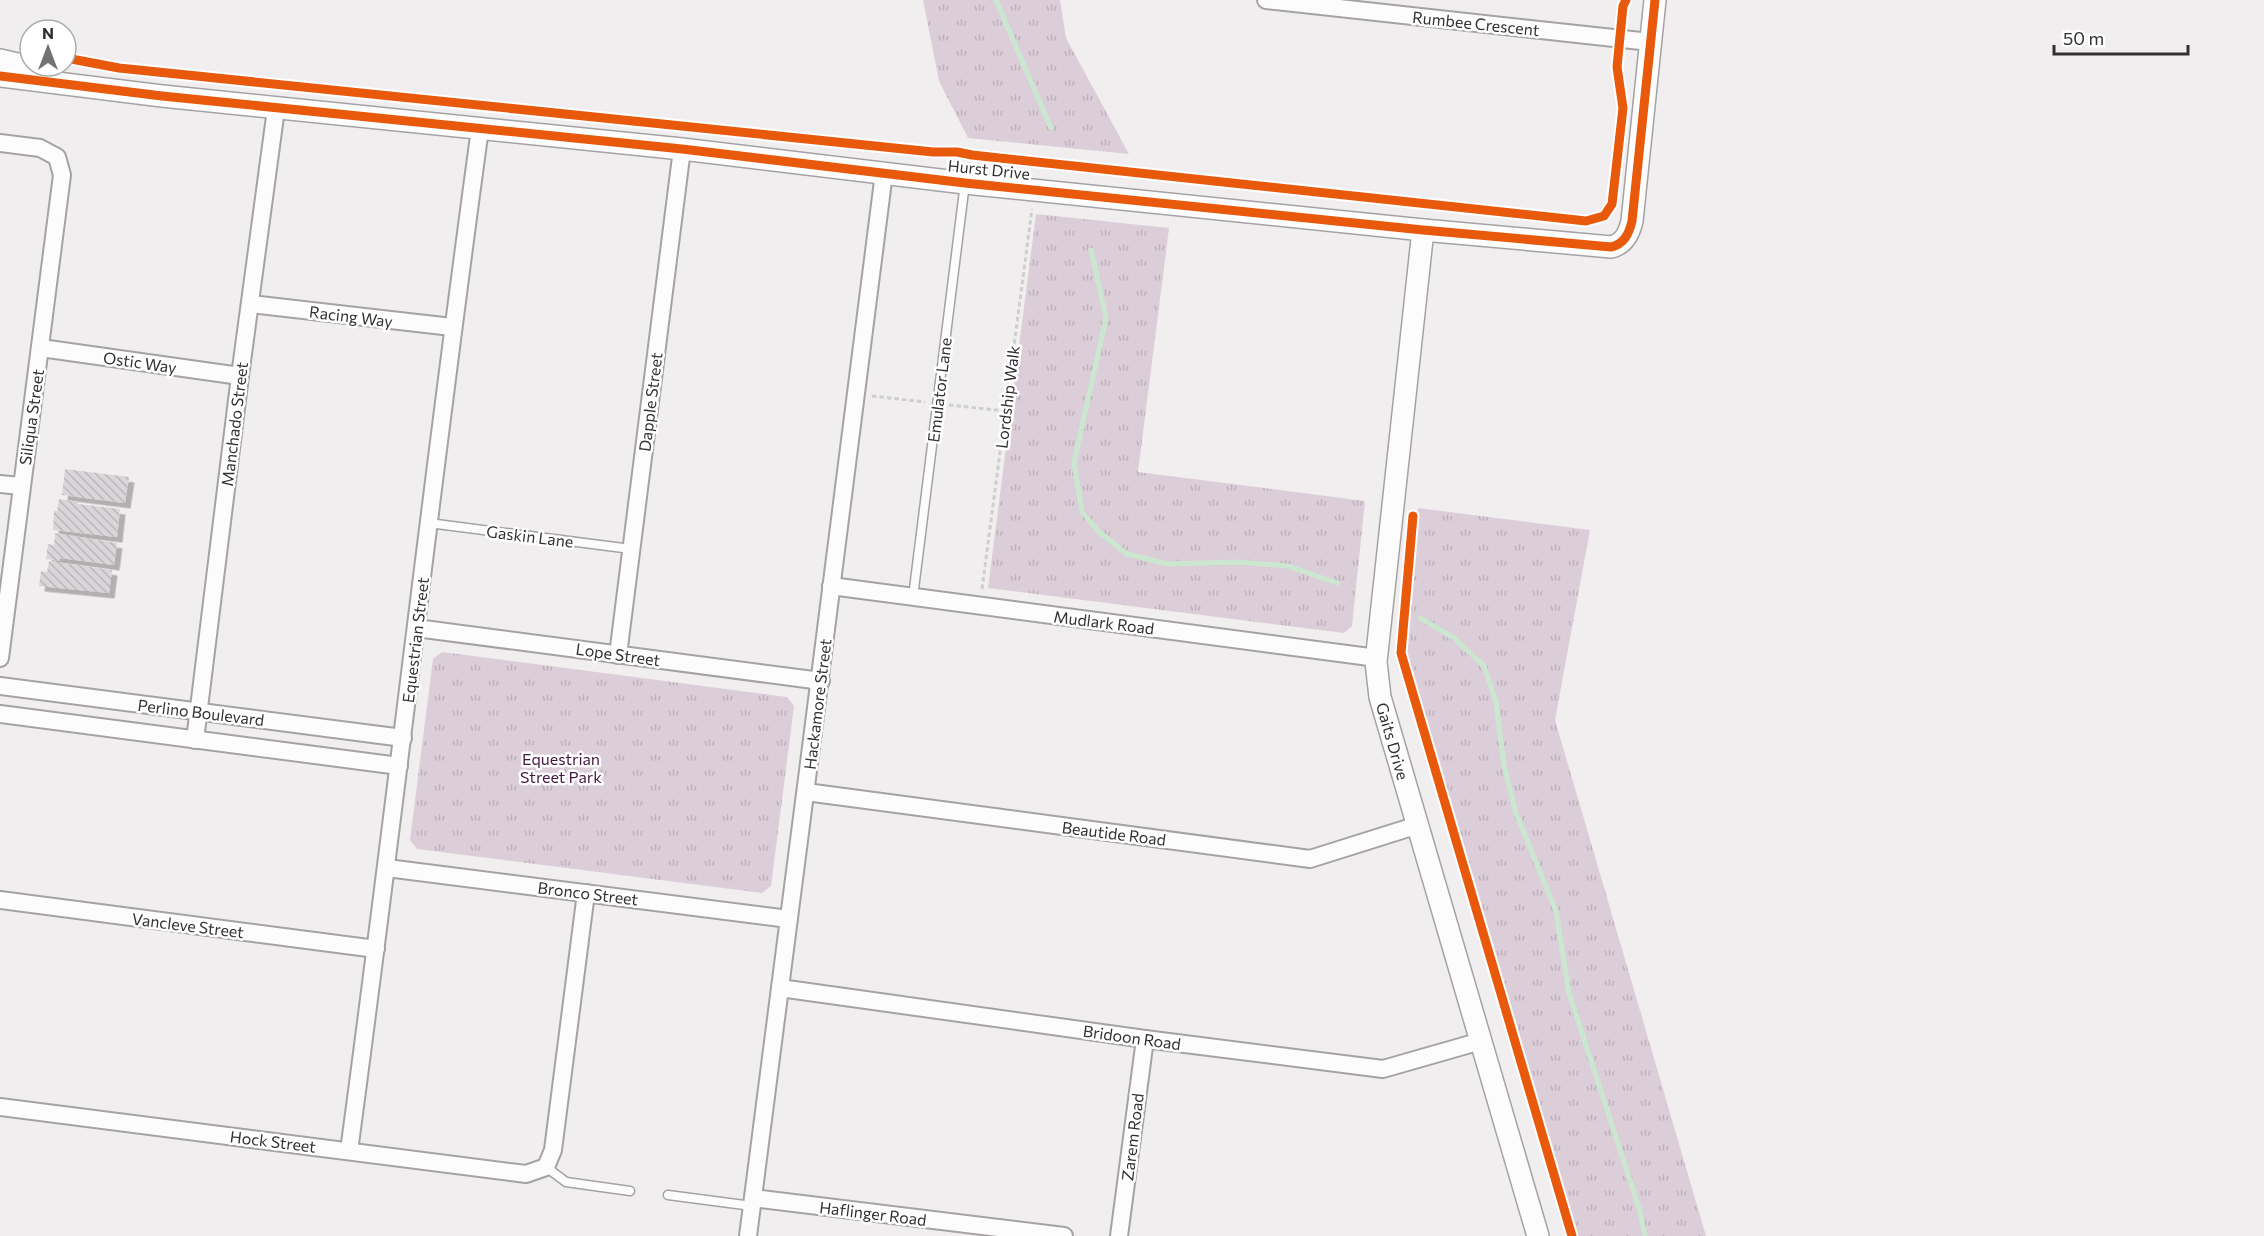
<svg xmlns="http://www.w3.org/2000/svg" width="2264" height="1236" viewBox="0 0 2264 1236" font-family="Commissioner,sans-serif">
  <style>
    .park { fill: url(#park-tufts) }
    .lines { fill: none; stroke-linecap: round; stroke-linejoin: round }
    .stream { stroke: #cce7d0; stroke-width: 5 }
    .building { fill: url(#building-back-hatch); filter: url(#shadow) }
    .service-casing { stroke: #a5a2a4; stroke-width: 11 }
    .minor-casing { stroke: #a5a2a4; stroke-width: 20 }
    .tertiary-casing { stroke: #a5a2a4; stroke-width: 24 }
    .path { stroke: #cecece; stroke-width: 3; stroke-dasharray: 4.5 3; stroke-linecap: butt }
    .service { stroke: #fdfcfd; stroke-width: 8 }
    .minor { stroke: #fdfcfd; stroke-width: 16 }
    .tertiary { stroke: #fdfcfd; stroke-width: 21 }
    .cycleway-casing { stroke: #fff; stroke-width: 13 }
    .cycleway { stroke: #e8590c; stroke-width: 9 }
    .labels { text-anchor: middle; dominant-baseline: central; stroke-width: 5; stroke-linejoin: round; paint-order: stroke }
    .street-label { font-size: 16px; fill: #323032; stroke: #fff }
    .park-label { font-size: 16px; fill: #441640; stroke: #fff }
  </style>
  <defs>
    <pattern id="park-tufts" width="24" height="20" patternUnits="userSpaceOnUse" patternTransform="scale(1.5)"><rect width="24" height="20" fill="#dcced9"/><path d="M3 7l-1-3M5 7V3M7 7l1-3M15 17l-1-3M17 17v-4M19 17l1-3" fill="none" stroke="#bdb1bb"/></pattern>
    <pattern id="building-back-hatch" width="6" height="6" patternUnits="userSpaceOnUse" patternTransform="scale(1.5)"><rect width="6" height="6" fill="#d8d6d8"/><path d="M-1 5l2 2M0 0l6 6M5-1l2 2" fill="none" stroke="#bab8ba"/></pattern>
    <filter id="shadow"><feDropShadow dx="5.5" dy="5.5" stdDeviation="0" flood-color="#0004"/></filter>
  </defs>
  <rect width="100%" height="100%" fill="#f1eef0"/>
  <g class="park">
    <polygon points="923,0 1060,0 1066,38 1129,154 968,138 939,81"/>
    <polygon points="1036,214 1169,228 1138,472 1365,501 1352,626 1344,633 988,588"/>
    <polygon points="1418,508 1590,530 1555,720 1706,1236 1566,1236 1401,669"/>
    <polygon points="442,652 787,697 794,706 771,886 762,893 417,849 410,840 433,659"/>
  </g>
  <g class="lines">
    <g class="stream">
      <polyline points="996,0 1051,128"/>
      <polyline points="1091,250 1106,318 1074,462 1082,512 1099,532 1127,554 1168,564 1236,562 1288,566 1337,583"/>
      <polyline points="1420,618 1454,638 1484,666 1496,702 1504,765 1516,813 1556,911 1569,993 1640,1211 1645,1236"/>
    </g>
  </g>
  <g class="building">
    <polygon points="65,469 129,477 125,503 62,495"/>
    <polygon points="59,499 78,502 78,504 120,509 117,537 53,530 54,511 57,511"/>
    <polygon points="55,533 117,543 114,565 60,558 60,561 46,559 48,544 54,545"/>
    <polygon points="49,561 112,570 109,593 39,586 41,571 47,572"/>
  </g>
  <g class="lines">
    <g class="service-casing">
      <g id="service">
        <polyline points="429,523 631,549"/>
        <polyline points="913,597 965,183"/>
        <polyline points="546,1167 566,1182 630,1191"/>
        <polyline points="668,1195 752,1206"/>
      </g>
    </g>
    <g class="minor-casing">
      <g id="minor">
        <polyline points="1266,0 1650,42"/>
        <polyline points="0,143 40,148 57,157 62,175 0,658"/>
        <polyline points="251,304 452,327"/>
        <polyline points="41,348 240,376"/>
        <polyline points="0,484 21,486"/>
        <polyline points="831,586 1377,658"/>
        <polyline points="416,628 821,681"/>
        <polyline points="618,655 682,149"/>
        <polyline points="0,686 403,738"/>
        <polyline points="0,714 399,766"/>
        <polyline points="195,740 240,376 276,109"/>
        <polyline points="806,792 1310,859 1418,825"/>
        <polyline points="387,868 789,919"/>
        <polyline points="0,900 376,949"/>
        <polyline points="780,988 1145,1039 1383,1069 1481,1041"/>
        <polyline points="0,1107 526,1174 546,1167 553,1150 586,893"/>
        <path d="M349,1151C395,811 433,469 480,129"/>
        <polyline points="753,1198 1064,1236"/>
        <path d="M748,1236C795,882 838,527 884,173"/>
        <polyline points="1119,1236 1145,1039"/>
      </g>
    </g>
    <g class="tertiary-casing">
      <g id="tertiary">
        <polyline points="0,60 35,68"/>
        <path d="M0,76L162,96L682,149L965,183L1423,230L1611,247C1624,244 1629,234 1632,221L1655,0"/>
        <polyline points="1423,230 1376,662 1380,697 1538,1236"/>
      </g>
    </g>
    <g class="path">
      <polyline points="872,396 925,402"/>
      <polyline points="949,405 1005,411"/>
      <polyline points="982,589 1032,209"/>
    </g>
    <use href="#service" class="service"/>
    <use href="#minor" class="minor"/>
    <use href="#tertiary" class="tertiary"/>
    <g class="cycleway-casing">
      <g id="cycleway">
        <polyline points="66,58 119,68 933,152 957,152 972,155 1586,221 1604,216 1612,204 1623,108 1617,67 1623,6 1626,0"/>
        <path d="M0,76L162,96L682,149L965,183L1423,230L1611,247C1624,244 1629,234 1632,221L1655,0"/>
        <polyline points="1413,516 1401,653 1572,1236"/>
      </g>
    </g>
    <use href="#cycleway" class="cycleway"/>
  </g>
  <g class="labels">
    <g class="street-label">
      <text transform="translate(1476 23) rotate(6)">Rumbee Crescent</text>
      <text transform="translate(989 169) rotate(6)">Hurst Drive</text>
      <text transform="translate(351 316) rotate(7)">Racing Way</text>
      <text transform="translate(140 362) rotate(8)">Ostic Way</text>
      <text transform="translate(939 390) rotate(-83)">Emulator Lane</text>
      <text transform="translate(1007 397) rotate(-83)">Lordship Walk</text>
      <text transform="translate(650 402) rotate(-83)">Dapple Street</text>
      <text transform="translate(31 417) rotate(-82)">Siliqua Street</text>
      <text transform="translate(234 424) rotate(-83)">Manchado Street</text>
      <text transform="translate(530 536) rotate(7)">Gaskin Lane</text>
      <text transform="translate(1104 622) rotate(7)">Mudlark Road</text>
      <text transform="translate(415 640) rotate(-83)">Equestrian Street</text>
      <text transform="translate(618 654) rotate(8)">Lope Street</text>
      <text transform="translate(817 704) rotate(-83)">Hackamore Street</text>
      <text transform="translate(201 712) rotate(7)">Perlino Boulevard</text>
      <text transform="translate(1393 741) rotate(74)">Gaits Drive</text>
      <text transform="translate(1114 833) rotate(7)">Beautide Road</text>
      <text transform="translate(588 893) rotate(7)">Bronco Street</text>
      <text transform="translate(188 925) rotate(7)">Vancleve Street</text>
      <text transform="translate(1132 1037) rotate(8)">Bridoon Road</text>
      <text transform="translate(1132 1137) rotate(-83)">Zarem Road</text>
      <text transform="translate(273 1141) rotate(7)">Hock Street</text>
      <text transform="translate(873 1213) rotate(7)">Haflinger Road</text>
    </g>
    <g class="park-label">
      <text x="561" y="758">Equestrian<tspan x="561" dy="18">Street Park</tspan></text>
    </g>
  </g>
  <g transform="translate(48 48)"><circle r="28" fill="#ffffff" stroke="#adacad" stroke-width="1.5"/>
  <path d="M0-4.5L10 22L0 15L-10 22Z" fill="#757274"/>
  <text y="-9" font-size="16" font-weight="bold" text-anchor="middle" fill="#323032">N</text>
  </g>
  <path d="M2054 45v9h134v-9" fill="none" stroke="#323032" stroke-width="3"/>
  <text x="2063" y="45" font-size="18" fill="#323032" stroke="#ffffff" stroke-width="4.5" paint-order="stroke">50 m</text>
</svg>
